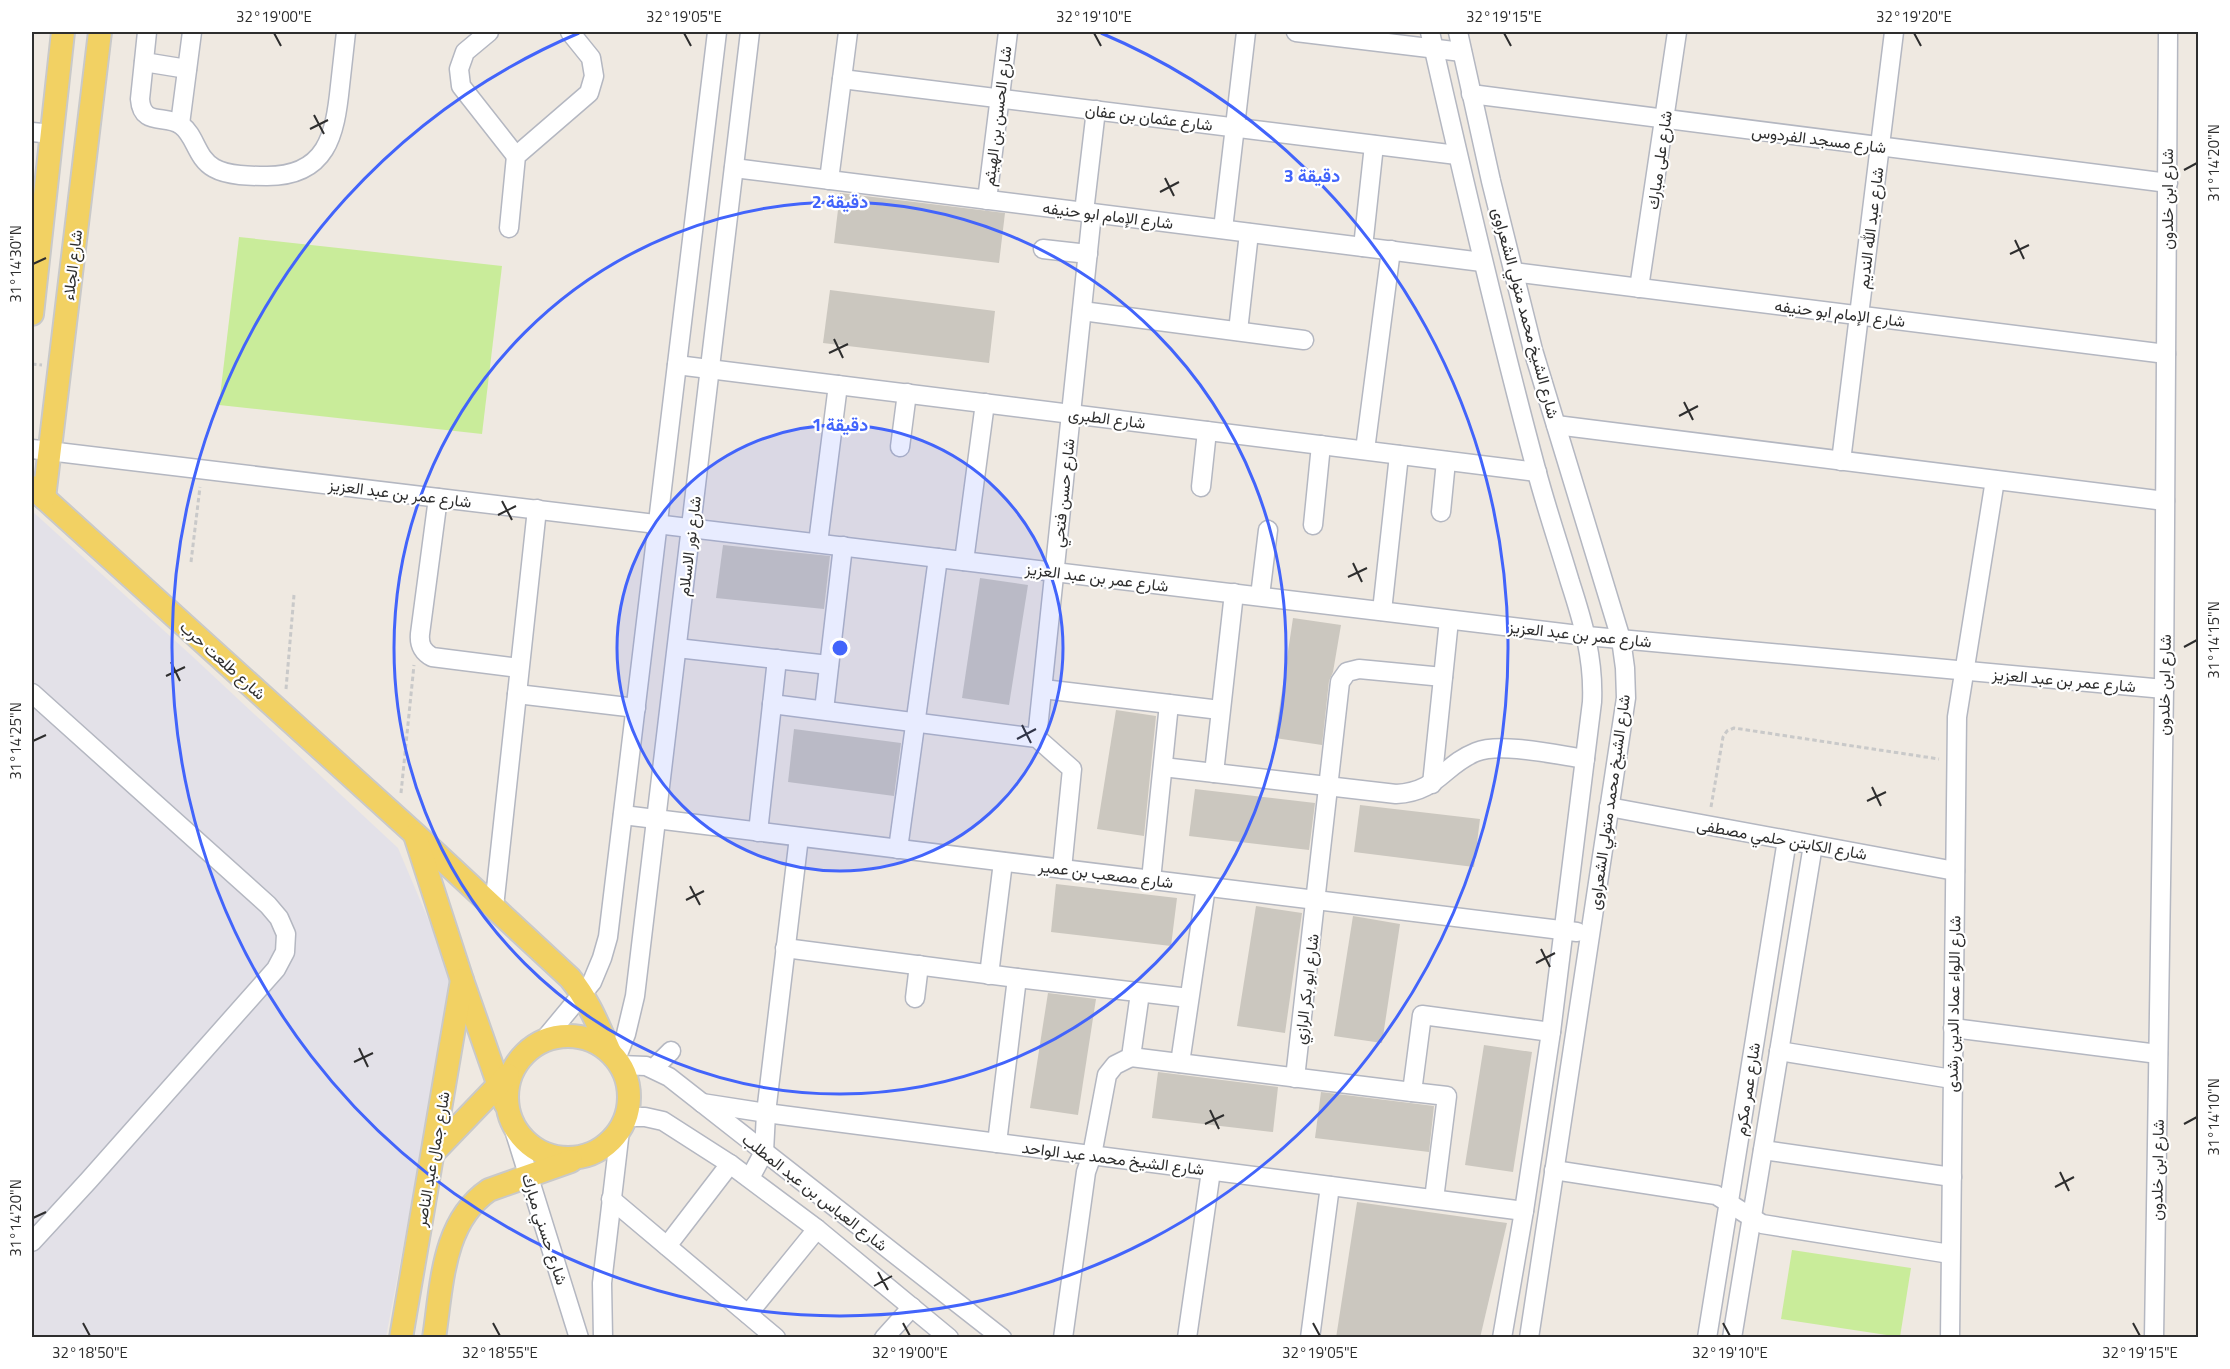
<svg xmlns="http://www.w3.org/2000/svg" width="2230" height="1369" viewBox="0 0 2230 1369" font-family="'Titillium Web',Vazirmatn,sans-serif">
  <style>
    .industrial { fill: #e3e1e8 }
    .pitch { fill: #c9ec9a }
    .building { fill: #cbc7bf }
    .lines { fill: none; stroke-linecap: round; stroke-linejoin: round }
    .minor-casing { stroke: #b4b7c1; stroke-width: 21 }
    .major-casing { stroke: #c9c9c9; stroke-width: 26 }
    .path { stroke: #c9c9c9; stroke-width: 3; stroke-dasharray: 4.5 3; stroke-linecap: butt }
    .minor { stroke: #fff; stroke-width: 18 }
    .major { stroke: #f2d163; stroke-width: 22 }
    .ticks { fill: none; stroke: #2e2e2e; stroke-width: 2 }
    .ring { fill: none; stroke: #4264fb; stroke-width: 3 }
    .labels { text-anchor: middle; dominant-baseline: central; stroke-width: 4.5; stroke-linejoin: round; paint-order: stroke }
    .street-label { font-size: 16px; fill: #2e2e2e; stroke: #fff }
    .centre { fill: #4264fb; stroke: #fff; stroke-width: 3 }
    .ring-label { font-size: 18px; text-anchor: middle; font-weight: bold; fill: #4264fb; stroke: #fff; stroke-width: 4.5; stroke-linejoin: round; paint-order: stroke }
    .neatline { fill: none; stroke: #2e2e2e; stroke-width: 2 }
    .ticks-label { font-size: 15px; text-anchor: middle; fill: #2e2e2e }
  </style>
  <rect width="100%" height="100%" fill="#efe9e1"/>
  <polygon class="industrial" points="32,511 192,656 398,848 454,980 386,1337 32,1337"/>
  <g class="pitch">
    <polygon points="239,237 502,266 482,434 219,405"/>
    <polygon points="1792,1250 1911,1268 1900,1337 1781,1319"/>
  </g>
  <g class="building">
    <polygon points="840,193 1005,213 999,263 834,243"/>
    <polygon points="830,290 995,311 989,363 823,343"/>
    <polygon points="723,545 830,556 824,609 716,598"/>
    <polygon points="980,578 1028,585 1009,705 962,698"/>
    <polygon points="1293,618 1341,625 1333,672 1329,681 1322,745 1275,738"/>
    <polygon points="1116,710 1156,716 1144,836 1097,829"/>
    <polygon points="794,729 901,743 894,796 788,782"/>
    <polygon points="1195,789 1315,803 1309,850 1189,836"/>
    <polygon points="1360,805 1480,819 1474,867 1354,852"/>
    <polygon points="1056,884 1177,898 1171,946 1051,932"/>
    <polygon points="1256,906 1302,913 1285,1033 1237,1026"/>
    <polygon points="1353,916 1400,924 1382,1043 1334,1036"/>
    <polygon points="1048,993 1096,999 1078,1115 1030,1108"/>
    <polygon points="1484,1045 1532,1052 1513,1172 1465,1165"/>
    <polygon points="1158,1072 1278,1087 1273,1132 1152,1118"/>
    <polygon points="1321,1092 1434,1106 1429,1152 1315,1138"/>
    <polygon points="1357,1202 1507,1223 1480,1338 1336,1338"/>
  </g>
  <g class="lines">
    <g class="minor-casing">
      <g id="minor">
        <path d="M147,32L140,99C142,127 165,114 181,125C196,136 196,158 214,168C228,176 251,176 267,176C327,176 335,135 340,86C342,68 344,50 346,32"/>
        <polyline points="489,32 465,52 459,69 461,86 516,156"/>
        <polyline points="1296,32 1462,52"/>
        <path d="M1430,32C1463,178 1497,324 1536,469C1546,507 1559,545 1570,582C1583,622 1594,659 1592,702L1551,1032L1524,1211L1502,1338"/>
        <polyline points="1458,32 1491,181 1533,350 1621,639 1625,668 1626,698 1529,1338"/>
        <polyline points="144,62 187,69"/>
        <polyline points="842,79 1457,155"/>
        <polyline points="1471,94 2168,183"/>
        <polyline points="180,124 192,32"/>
        <polyline points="32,132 52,134"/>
        <polyline points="734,168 1482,262"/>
        <polyline points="829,180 848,32"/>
        <polyline points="987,200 1008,32"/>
        <polyline points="1084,212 1096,110"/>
        <polyline points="509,228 516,156 589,93 594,76 591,58 570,32"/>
        <polyline points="1223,229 1246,32"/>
        <polyline points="1363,247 1374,145"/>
        <polyline points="1043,249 1088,254"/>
        <polyline points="1513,272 2166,354"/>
        <polyline points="1639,288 1677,32"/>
        <polyline points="1082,311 1304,340"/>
        <polyline points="1238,331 1249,233"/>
        <polyline points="677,365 1537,472"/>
        <polyline points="1556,425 2165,501"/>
        <polyline points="900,447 907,393"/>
        <polyline points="32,449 1587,636 2164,689"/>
        <polyline points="1365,450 1391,250"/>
        <polyline points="1841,461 1894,32"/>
        <polyline points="1201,487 1207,431"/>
        <path d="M438,498L420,634C419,645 423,652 432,657L519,668"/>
        <polyline points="1441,512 1446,461"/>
        <polyline points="1313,525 1321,445"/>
        <polyline points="818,543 838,385"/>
        <polyline points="964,561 985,403"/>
        <polyline points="1260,596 1268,530"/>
        <polyline points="1382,611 1399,455"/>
        <polyline points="677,648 829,665"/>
        <polyline points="1043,689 1220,710"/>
        <polyline points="32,693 268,905 279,918 286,934 285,952 276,969 89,1180 32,1242"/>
        <polyline points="517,694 636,708"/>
        <polyline points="772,704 1037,738 1072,769 1062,869"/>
        <polyline points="824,710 843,546"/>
        <polyline points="1037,738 1092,213"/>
        <path d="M1163,767L1396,794C1438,792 1443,765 1476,752C1501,742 1557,755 1585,759"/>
        <polyline points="1214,773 1234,593"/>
        <polyline points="1432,784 1449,620"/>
        <polyline points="1609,807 1955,871"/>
        <polyline points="623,815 1577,932"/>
        <polyline points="758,832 777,659"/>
        <polyline points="898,849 938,558"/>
        <polyline points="1151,880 1169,704"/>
        <polyline points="494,907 537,509"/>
        <polyline points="785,948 1017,978 1189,998"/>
        <polyline points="989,975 1003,862"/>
        <polyline points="915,998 919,965"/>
        <polyline points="1953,1028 2158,1054"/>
        <polyline points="543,1041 592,982 602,958 608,937 717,32"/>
        <polyline points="1779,1051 1952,1079"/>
        <polyline points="1131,1057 1412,1092 1422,1015 1551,1032"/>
        <polyline points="616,1059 626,1034 635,996 750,32"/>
        <polyline points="1180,1063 1206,887"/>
        <polyline points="620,1065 646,1066 669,1077 1002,1338"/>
        <polyline points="654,1068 671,1051"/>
        <polyline points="1295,1078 1340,682 1347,672 1359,669 1443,677"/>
        <polyline points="1412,1092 1447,1096 1434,1199"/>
        <polyline points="702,1103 766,1113 1524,1211"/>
        <polyline points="627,1117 645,1117 663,1121 730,1164 817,1229 949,1338"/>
        <polyline points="511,1120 579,1338"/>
        <polyline points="997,1143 1017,978"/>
        <polyline points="1763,1150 1952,1177"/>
        <polyline points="1554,1170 1716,1195 1762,1224 1950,1254"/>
        <polyline points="750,1178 764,1152 766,1113 799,837"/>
        <polyline points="611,1199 776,1338"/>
        <polyline points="667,1246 730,1164"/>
        <polyline points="748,1314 817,1229"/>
        <polyline points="603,1338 602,1283 620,1130"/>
        <polyline points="884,1338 912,1307"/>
        <polyline points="1063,1338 1086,1172 1092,1155 1107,1075 1115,1065 1131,1057 1140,993"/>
        <polyline points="1187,1338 1211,1171"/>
        <polyline points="1310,1338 1330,1186"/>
        <polyline points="1707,1338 1787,840"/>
        <polyline points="1732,1338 1813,845"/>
        <polyline points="1950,1338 1957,717 1995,480"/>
        <polyline points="2154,1338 2164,689 2168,32"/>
      </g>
    </g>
    <g class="major-casing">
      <g id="major">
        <polyline points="32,314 63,32"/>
        <path d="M32,487L415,834L570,978C589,1001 598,1025 610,1052"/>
        <polyline points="44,498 100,32"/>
        <polyline points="415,835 462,980 505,1103"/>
        <circle cx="568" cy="1097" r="61"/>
        <polyline points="434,1152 508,1075"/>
        <polyline points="401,1338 462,980"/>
        <path d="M434,1338C442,1286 442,1222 489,1190L571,1161"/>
      </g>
    </g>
    <g class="path">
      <polyline points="32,364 42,365"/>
      <polyline points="191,562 200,487"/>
      <polyline points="286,689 294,595"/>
      <polyline points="401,793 414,665"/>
      <polyline points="1711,807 1723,737 1727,731 1734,728 1939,759"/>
    </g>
    <use href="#minor" class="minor"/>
    <use href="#major" class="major"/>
  </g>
  <path class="ticks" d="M274,33L281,46M684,33L691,46M1094,33L1101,46M1504,33L1511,46M1914,33L1921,46M314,115L324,134M310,129L328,120M2184,170L2197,163M1165,178L1174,196M1160,192L1179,182M2015,240L2024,259M2010,254L2029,245M33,264L46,258M834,339L843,358M829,353L848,344M1684,402L1693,420M1679,416L1698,406M502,501L512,520M498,515L516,506M1353,563L1362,582M1348,577L1367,568M2184,647L2197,640M171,662L180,681M166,676L185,667M1022,725L1031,743M1017,739L1036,729M33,741L46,735M1872,787L1881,806M1867,801L1886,792M690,886L700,905M686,900L704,891M1541,949L1550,967M1536,963L1555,953M359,1048L368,1067M354,1062L373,1053M1210,1110L1219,1129M1205,1124L1224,1115M2184,1124L2197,1117M2060,1172L2069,1191M2055,1187L2074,1177M33,1218L46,1212M878,1272L888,1290M874,1286L892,1276M83,1323L90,1336M493,1323L500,1336M903,1323L910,1336M1313,1323L1320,1336M1723,1323L1730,1336M2133,1323L2140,1336"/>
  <circle cx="840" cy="648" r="223" fill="#4264fb" fill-opacity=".12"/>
  <g class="ring">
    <circle cx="840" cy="648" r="223"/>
    <circle cx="840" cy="648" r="446"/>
    <path d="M1101 33A668 668 0 1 1 579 33"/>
  </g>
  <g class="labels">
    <g class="street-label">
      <text transform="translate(997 116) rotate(-83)">شارع الحسن بن الهيثم</text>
      <text transform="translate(1149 117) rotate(7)">شارع عثمان بن عفان</text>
      <text transform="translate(1819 139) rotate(7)">شارع مسجد الفردوس</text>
      <text transform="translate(1659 160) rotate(-82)">شارع على مبارك</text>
      <text transform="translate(2167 199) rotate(-90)">شارع ابن خلدون</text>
      <text transform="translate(1108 215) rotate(7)">شارع الإمام ابو حنيفه</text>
      <text transform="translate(1870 228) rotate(-83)">شارع عبد الله النديم</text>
      <text transform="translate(72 265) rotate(-83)">شارع الجلاء</text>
      <text transform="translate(1526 313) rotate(75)">شارع الشيخ محمد متولي الشعراوى</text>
      <text transform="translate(1840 313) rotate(7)">شارع الإمام ابو حنيفه</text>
      <text transform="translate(1107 418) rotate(7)">شارع الطبرى</text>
      <text transform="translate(400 493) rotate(7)">شارع عمر بن عبد العزيز</text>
      <text transform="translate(1063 493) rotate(-84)">شارع حسن فتحي</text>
      <text transform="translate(689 546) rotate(-83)">شارع نور الاسلام</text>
      <text transform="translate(1097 577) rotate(7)">شارع عمر بن عبد العزيز</text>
      <text transform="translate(1580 634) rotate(6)">شارع عمر بن عبد العزيز</text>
      <text transform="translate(223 660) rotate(42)">شارع طلعت حرب</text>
      <text transform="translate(2064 680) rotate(5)">شارع عمر بن عبد العزيز</text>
      <text transform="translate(2164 685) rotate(-89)">شارع ابن خلدون</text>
      <text transform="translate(1609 802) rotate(-82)">شارع الشيخ محمد متولي الشعراوى</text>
      <text transform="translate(1782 839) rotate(10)">شارع الكابتن حلمي مصطفى</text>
      <text transform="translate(1106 874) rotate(7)">شارع مصعب بن عمير</text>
      <text transform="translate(1306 989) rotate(-83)">شارع ابو بكر الرازي</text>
      <text transform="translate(1953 1004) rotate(-89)">شارع اللواء عماد الدين رشدى</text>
      <text transform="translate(1747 1089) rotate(-81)">شارع عمر مكرم</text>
      <text transform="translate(1113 1158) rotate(7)">شارع الشيخ محمد عبد الواحد</text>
      <text transform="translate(432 1159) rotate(-80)">شارع جمال عبد الناصر</text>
      <text transform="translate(2157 1170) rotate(-89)">شارع ابن خلدون</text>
      <text transform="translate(815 1192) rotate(38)">شارع العباس بن عبد المطلب</text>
      <text transform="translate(545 1229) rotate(72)">شارع حسني مبارك</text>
    </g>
  </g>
  <circle cx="840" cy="648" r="9" class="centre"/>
  <g class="ring-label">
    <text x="1312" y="182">3 دقيقة</text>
    <text x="840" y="208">2 دقيقة</text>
    <text x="840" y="431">1 دقيقة</text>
  </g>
  <rect width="2230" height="1369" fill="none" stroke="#ffffff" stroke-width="66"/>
  <rect x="33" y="33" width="2164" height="1303" class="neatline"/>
  <g class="ticks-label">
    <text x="274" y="22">32°19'00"E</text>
    <text x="684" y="22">32°19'05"E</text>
    <text x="1094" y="22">32°19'10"E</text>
    <text x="1504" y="22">32°19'15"E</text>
    <text x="1914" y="22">32°19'20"E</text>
    <text transform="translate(2214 163) rotate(-90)" y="5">31°14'20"N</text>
    <text transform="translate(16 264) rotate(-90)" y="5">31°14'30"N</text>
    <text transform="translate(2214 640) rotate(-90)" y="5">31°14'15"N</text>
    <text transform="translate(16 741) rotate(-90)" y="5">31°14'25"N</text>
    <text transform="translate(2214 1117) rotate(-90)" y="5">31°14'10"N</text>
    <text transform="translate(16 1218) rotate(-90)" y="5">31°14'20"N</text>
    <text x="90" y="1358">32°18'50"E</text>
    <text x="500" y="1358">32°18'55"E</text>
    <text x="910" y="1358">32°19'00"E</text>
    <text x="1320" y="1358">32°19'05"E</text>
    <text x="1730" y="1358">32°19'10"E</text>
    <text x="2140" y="1358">32°19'15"E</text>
  </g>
</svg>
